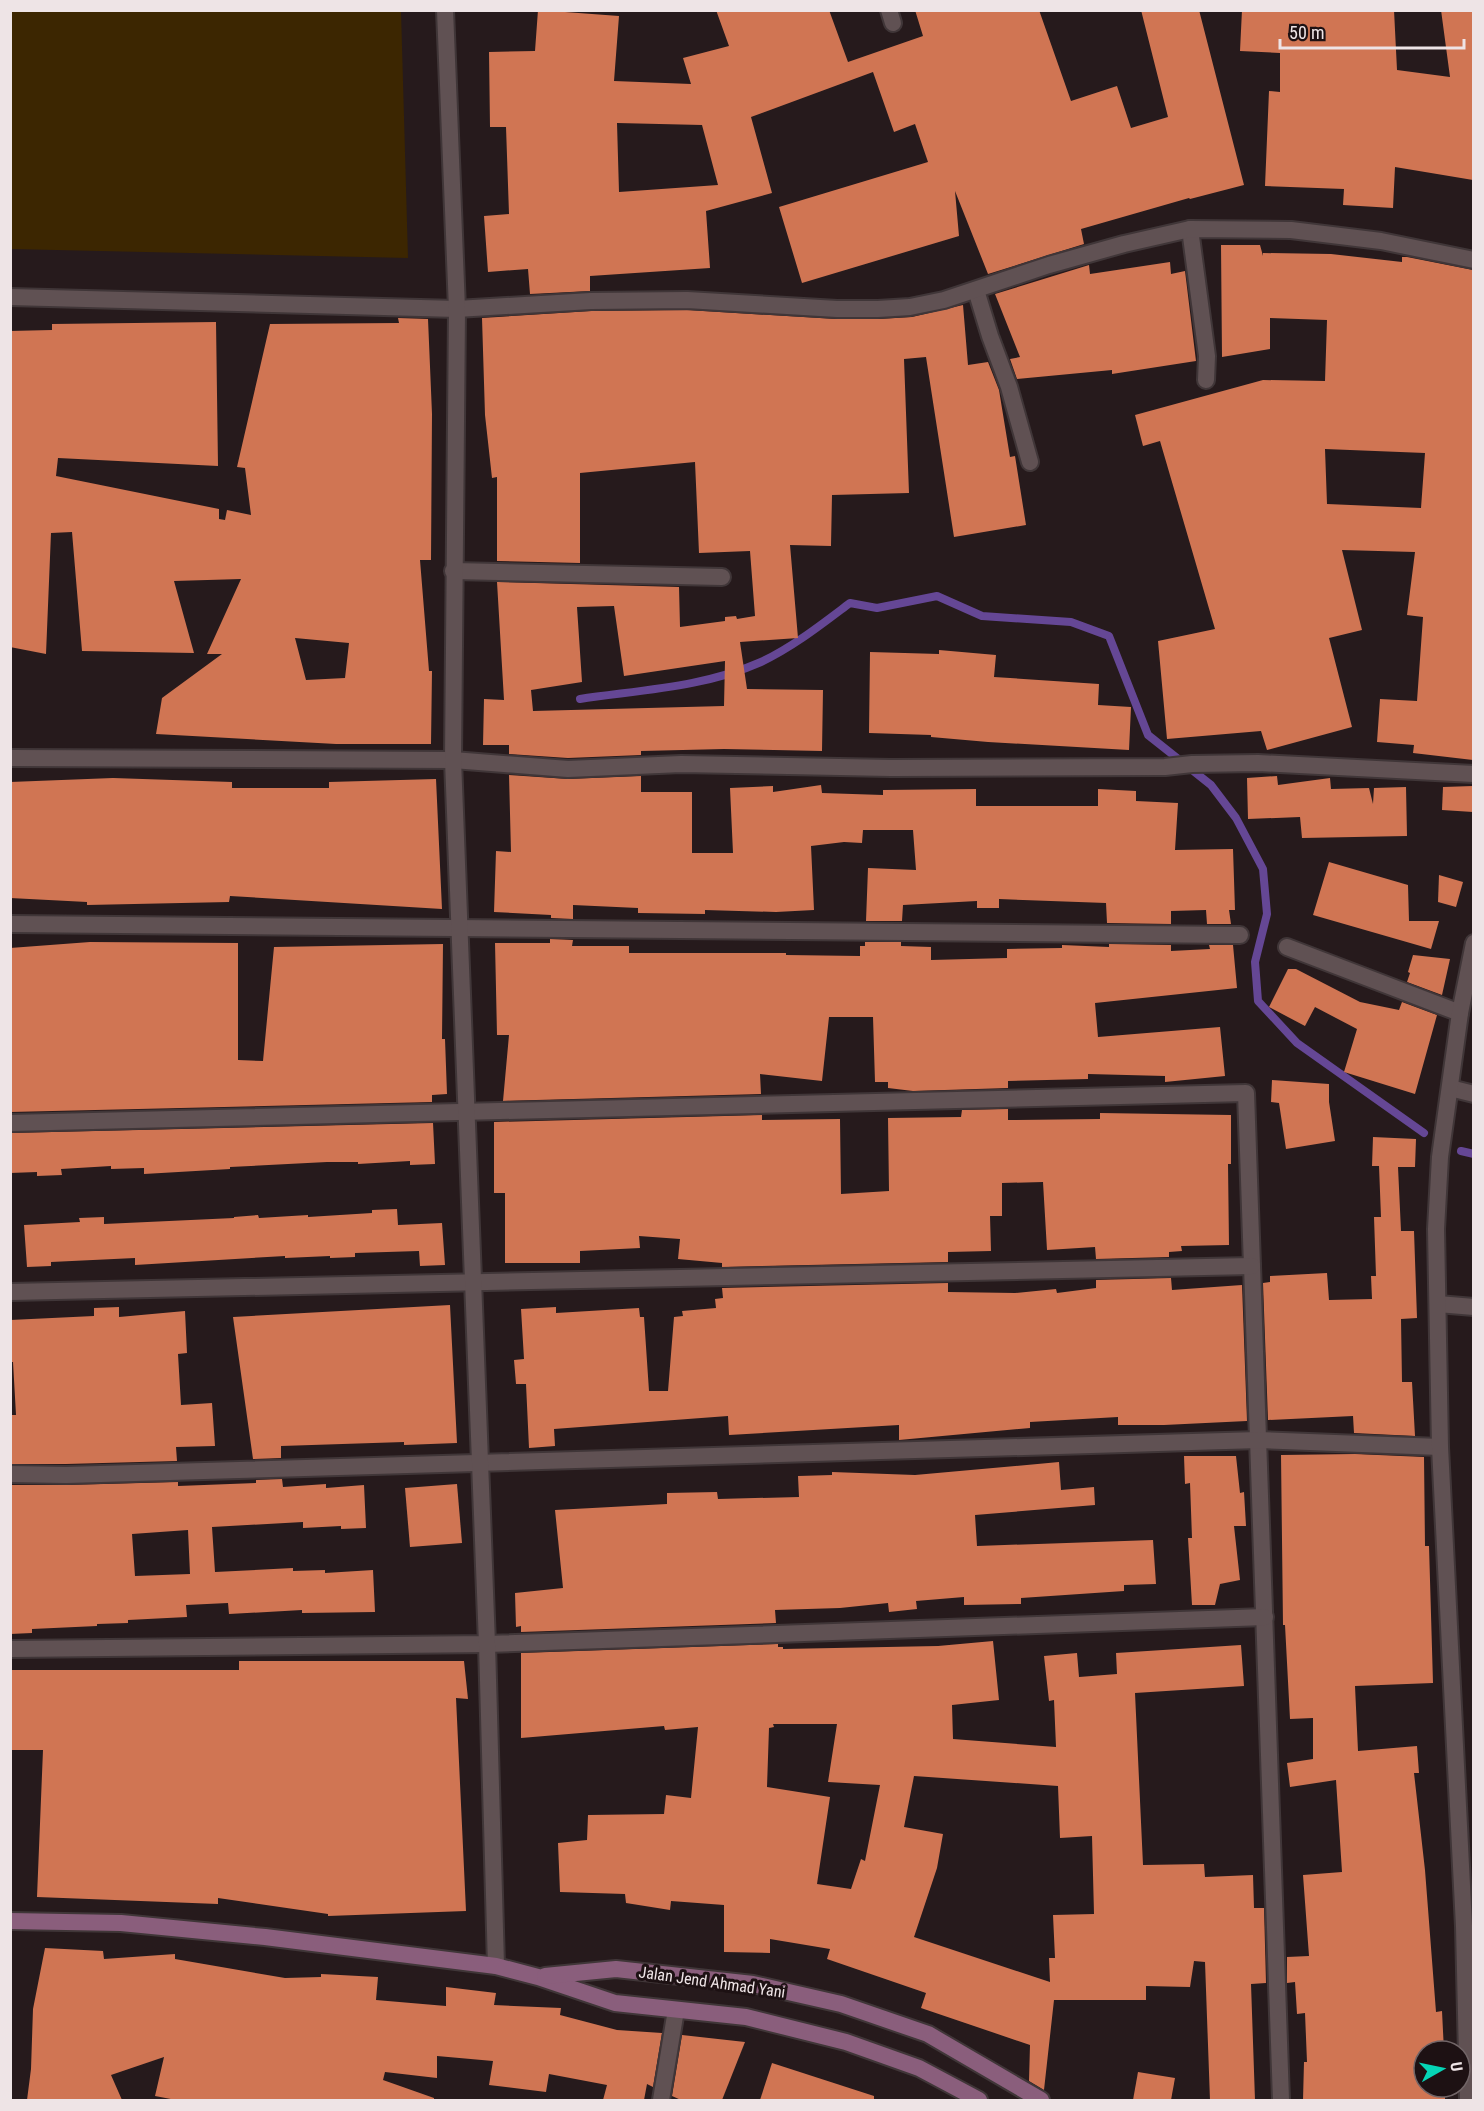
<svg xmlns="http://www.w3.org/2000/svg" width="1484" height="2111" viewBox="0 0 1484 2111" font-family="'Roboto Condensed',sans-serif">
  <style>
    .green { fill: #3c2601 }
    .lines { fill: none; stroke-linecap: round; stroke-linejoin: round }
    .stream { stroke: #654795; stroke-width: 8 }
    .building { fill: #d07553; fill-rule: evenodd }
    .minor-casing { stroke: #403638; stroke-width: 20 }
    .tertiary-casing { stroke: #403638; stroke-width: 20 }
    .secondary-casing { stroke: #403638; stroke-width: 20 }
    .minor { stroke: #605153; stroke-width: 16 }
    .tertiary { stroke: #605153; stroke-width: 16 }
    .secondary { stroke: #8a5e7c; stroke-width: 16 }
    .labels { text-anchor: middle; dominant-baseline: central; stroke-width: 6; stroke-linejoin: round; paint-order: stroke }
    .street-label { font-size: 16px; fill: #eee4e6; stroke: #1d1113 }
  </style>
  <rect width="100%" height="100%" fill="#261a1c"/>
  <polygon class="green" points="11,10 401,11 408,258 11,249"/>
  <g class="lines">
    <g class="stream">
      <path d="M580,699C640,690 705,687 761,662C793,647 822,624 850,603L877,608L937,596L982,616L1071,622L1109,636L1148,735L1211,785L1236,818L1263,869L1267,914L1255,962L1258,1001L1297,1043L1424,1133"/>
      <polyline points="1461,1151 1474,1154"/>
    </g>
  </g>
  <g class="building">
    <path d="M538,10L619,16L614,81L691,84L683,58L729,46L716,10H829L848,62L923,36L915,10H1039L1071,101L1117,86L1131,128L1168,117L1141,10H1199L1244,185L1190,199L1189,198L1081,229L1084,244L988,274L955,191L959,236L802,283L779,207L928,162L915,124L894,132L873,72L751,117L772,193L706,211L710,268L590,276V291L530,294L528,269L488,272L484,216L509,214L506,127H490L489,52L535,51ZM617,123L702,125L718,185L619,192Z"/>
    <polygon points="1242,10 1394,10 1397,70 1450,77 1441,10 1473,10 1473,180 1395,167 1393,208 1343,205 1344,189 1265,186 1269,91 1280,92 1280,53 1240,51"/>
    <path d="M1221,245H1260L1263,256V253L1331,254L1402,262V257H1407L1473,270V760L1413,753L1414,745L1377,742L1380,699L1417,701L1423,617L1407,615L1415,552L1342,550L1362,630L1329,638L1352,727L1267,750L1261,731L1167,739L1158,641L1215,629L1160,441L1143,446L1135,415L1263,380L1325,381L1327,320L1270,318V349L1222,357ZM1325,449L1425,453L1421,508L1327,504Z"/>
    <polygon points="1170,262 1171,274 1185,271 1196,361 1112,374 1112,370 1017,379 1010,359 1020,357 995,294 1089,265 1090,274"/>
    <path d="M963,305L968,365L988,362L999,390L1010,457L1015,456L1026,525L954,537L926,357L904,359L909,493L832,495L831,546L790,545L798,638L740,642L747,689L823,690L822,751L724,749L641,751V755L568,758L509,754V745H483L484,699L504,700L497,582L679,587L680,627L725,621V617L736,616L737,619L755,616L750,551L699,553L695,462L580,473V563L497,561V477L492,478L485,415L482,318L591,311L687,310L836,319H879L912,317ZM614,606L624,676L725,661L724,706L533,711L531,690L582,682L577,607Z"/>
    <path d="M398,318L428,319L432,414L431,560H420L429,671H432L431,744H336L156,734L162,698L222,654H207L241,579L174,581L194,653L82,651L72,532L51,533L46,654L10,647V331L52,330V324L216,322L218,466L58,458L56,476L219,509V519L225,520L227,510L251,515L245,468L237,467L270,324L399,323ZM295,638L349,643L345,678L306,680Z"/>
    <polygon points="939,650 996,655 994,677 1099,684 1098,705 1131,707 1129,750 988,742 931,737 931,735 869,733 870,652 939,654"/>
    <polygon points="509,775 568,779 641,776 641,792 692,792 692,853 733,853 730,788 773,786 773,792 821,785 822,793 883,795 883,790 976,789 976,806 1098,806 1098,789 1136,791 1136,801 1178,803 1175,850 1233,849 1235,910 1229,910 1231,924 1207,924 1206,910 1171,911 1171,924 1107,923 1106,903 999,899 999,908 977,908 977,901 903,905 902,921 866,921 868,868 916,870 913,830 863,830 862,843 844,842 811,846 814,910 776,912 705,910 705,914 638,913 638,908 573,905 573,919 551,918 551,915 494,912 496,851 511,852"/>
    <polygon points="1277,776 1278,785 1330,778 1331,789 1369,788 1373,804 1374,788 1406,787 1407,836 1302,838 1300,817 1248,819 1247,778"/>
    <polygon points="113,778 232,782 232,788 329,788 329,782 436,779 442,909 230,896 229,902 87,905 87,902 10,898 10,782"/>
    <polygon points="1473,786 1473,812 1442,810 1443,787"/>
    <polygon points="1329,862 1408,885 1409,921 1439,921 1431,949 1313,915"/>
    <polygon points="1439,875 1463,882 1456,907 1438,902"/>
    <polygon points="550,939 573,940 572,946 629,946 629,953 786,953 786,955 860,956 860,946 865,946 865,942 901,942 901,946 931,947 931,960 1007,958 1007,949 1062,948 1062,945 1109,947 1109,944 1171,945 1171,951 1210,949 1209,945 1233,945 1237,988 1095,1003 1098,1037 1220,1027 1225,1076 1165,1082 1165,1076 1088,1074 1088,1079 1008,1081 1008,1088 913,1091 888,1088 888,1082 875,1082 873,1017 829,1017 822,1081 760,1074 761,1094 503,1101 509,1035 497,1035 495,943 550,943"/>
    <polygon points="90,942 238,943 238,1060 263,1061 274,947 443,944 442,1039 445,1039 447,1094 432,1095 432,1102 10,1112 10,948"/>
    <polygon points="1413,955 1450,959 1442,995 1407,982 1410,973 1408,972"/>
    <polygon points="1288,969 1296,969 1360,1002 1399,1010 1402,1002 1437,1015 1415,1094 1344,1072 1357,1029 1315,1007 1305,1026 1269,1007"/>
    <polygon points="1272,1080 1329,1084 1329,1102 1335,1141 1286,1149 1279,1103 1271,1102"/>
    <polygon points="1008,1109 1008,1120 1100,1119 1100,1113 1231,1115 1231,1164 1228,1164 1229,1245 1181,1246 1182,1251 1169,1252 1169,1257 1096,1259 1095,1247 1047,1250 1043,1182 1002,1183 1002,1216 990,1216 991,1251 948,1252 948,1262 722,1267 722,1263 678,1259 680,1239 639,1236 640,1248 580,1251 580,1263 505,1263 505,1193 494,1193 494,1122 762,1115 762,1120 840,1119 841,1194 889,1191 888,1118 961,1117 962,1110"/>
    <polygon points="433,1123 435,1164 410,1165 410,1161 358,1164 358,1162 327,1162 230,1167 230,1169 144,1174 144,1168 111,1169 111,1166 61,1169 62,1175 37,1176 37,1172 10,1173 10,1133"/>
    <polygon points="1373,1137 1416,1139 1415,1167 1398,1167 1401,1231 1414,1231 1417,1318 1401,1319 1402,1382 1412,1382 1415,1436 1354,1433 1353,1416 1268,1420 1263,1283 1270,1282 1270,1276 1327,1273 1329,1300 1372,1299 1371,1276 1376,1276 1374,1217 1381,1217 1379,1166 1372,1166"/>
    <polygon points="397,1209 398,1225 442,1223 445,1265 420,1266 419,1251 355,1253 355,1257 330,1258 330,1256 285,1258 285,1256 135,1265 135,1258 51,1262 51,1266 27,1267 24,1225 80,1222 79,1218 104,1217 104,1224 234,1218 234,1217 258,1215 259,1218 308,1215 308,1217 372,1213 372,1210"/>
    <polygon points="1171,1278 1172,1290 1242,1285 1247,1421 1164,1425 1118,1425 1118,1417 1030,1422 1030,1428 899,1440 899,1425 729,1435 728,1416 554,1429 555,1446 529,1448 526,1384 516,1384 514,1360 524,1359 521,1309 556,1307 556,1313 639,1308 640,1317 644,1317 649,1391 668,1391 674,1317 683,1316 682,1311 716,1308 715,1299 723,1298 722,1288 948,1283 948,1292 1015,1293 1056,1289 1057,1293 1096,1288 1096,1280"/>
    <polygon points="450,1305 457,1443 404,1445 404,1442 281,1446 281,1458 253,1459 233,1317"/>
    <polygon points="119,1307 119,1317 185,1311 187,1353 178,1354 181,1405 212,1403 215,1446 176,1447 177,1461 66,1464 10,1464 10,1415 16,1415 13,1362 10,1362 10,1320 94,1316 94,1308"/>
    <polygon points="1281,1455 1355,1454 1424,1457 1425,1546 1429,1546 1433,1683 1355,1686 1358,1751 1417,1746 1419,1773 1414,1773 1425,1870 1436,2012 1442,2011 1444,2051 1424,2051 1424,2087 1445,2087 1445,2100 1303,2100 1304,2062 1307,2062 1305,2013 1297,2014 1295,1982 1287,1983 1287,1957 1309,1956 1303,1875 1342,1872 1336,1780 1290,1787 1287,1763 1313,1759 1313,1718 1290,1719 1285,1625 1283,1625"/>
    <polygon points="1184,1456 1236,1456 1240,1493 1244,1492 1246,1526 1234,1526 1240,1580 1220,1584 1215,1605 1192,1605 1188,1538 1192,1538 1190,1483 1185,1484"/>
    <polygon points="1059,1462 1061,1490 1094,1487 1095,1505 975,1515 977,1546 1153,1540 1156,1584 1124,1585 1124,1591 1021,1598 1021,1604 964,1605 964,1597 916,1601 917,1609 889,1612 888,1603 840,1608 775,1610 776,1623 521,1632 521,1626 516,1627 515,1593 563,1588 555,1510 667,1504 667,1493 717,1492 718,1499 799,1497 798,1476 832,1475 832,1472 915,1475"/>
    <path d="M282,1479L283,1487L326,1484V1488L364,1485L366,1528L341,1529V1526L303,1528V1522L212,1527L215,1572L293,1568V1571L325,1570V1573L373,1570L375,1612L302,1613V1610L229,1614L228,1603L186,1605L187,1617L128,1620V1623L97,1624V1626L32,1629V1633L10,1634V1485H66L178,1482V1486L256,1483V1480ZM188,1530L190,1574L135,1576L132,1534Z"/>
    <polygon points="457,1484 462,1543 410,1547 405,1488"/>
    <path d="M993,1641L999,1700L952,1705L953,1739L1056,1747L1054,1700L1049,1701L1044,1656L1077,1653L1079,1677L1117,1674L1116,1653L1241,1645L1244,1686L1135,1693L1143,1865L1204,1864L1205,1877L1253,1875L1254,1908H1264L1266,1983L1251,1984L1255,2100H1210L1205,1962L1194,1961L1190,1987L1146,1986V2000H1054L1044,2090L1029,2081L1030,2045L921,2008L926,1993L827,1959L830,1949L770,1939V1953L724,1952V1905L671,1901L670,1910L626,1903L625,1894L560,1892L558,1843L587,1840L588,1815L664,1814L666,1795L691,1798L698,1727L665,1730L664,1726L521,1738V1653L778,1644V1647H783V1649L938,1646ZM773,1724H837L828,1782L880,1785L865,1861L861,1859L851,1889L817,1884L830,1797L767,1787L769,1728L774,1727ZM914,1776L1058,1786L1060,1838L1092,1836L1094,1914L1053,1915L1055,1958H1049L1050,1982L914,1937L937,1868L943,1834L904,1827Z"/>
    <polygon points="239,1661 464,1661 468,1699 456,1698 466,1911 328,1916 328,1914 218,1898 218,1904 37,1897 43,1750 10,1750 10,1670 239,1670"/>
    <polygon points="45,1948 103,1951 104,1959 175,1954 175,1959 285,1978 321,1977 321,1974 378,1977 376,2000 446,2006 446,1987 496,1993 494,2005 561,2008 560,2015 617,2030 662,2033 653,2087 647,2084 644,2100 603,2100 607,2085 549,2074 546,2092 489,2085 493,2061 437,2056 437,2078 385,2072 383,2080 434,2098 434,2100 176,2100 155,2096 164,2057 111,2075 122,2100 27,2100 31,2069 33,2009"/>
    <polygon points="682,2035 745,2042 722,2100 681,2100 672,2096"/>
    <polygon points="772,2063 874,2096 874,2100 760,2100"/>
    <polygon points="1138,2072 1175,2078 1171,2100 1133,2100"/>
  </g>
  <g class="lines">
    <g class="minor-casing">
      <g id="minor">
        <polyline points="889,10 893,23"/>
        <polyline points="1190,229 1207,356 1206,380"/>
        <polyline points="976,290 990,336 1009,387 1030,462"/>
        <polyline points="10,297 457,309 591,301 687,300 837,309 878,309 910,307 944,300 1049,265 1124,244 1190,229 1291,230 1381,241 1474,260"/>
        <polyline points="453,571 722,577"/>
        <polyline points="10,758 453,760 568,769 681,764 891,768 1165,767 1192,764 1258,763 1474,774"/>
        <polyline points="10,924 1240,935"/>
        <polyline points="1287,947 1460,1013"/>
        <polyline points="1450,1088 1474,1094"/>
        <polyline points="10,1123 1246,1093 1281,2100"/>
        <polyline points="10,1292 1252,1266"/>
        <polyline points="1438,1304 1474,1307"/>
        <polyline points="10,1474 66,1475 1259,1440 1440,1447"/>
        <polyline points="10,1649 487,1644 1265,1617"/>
        <polyline points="661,2100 676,2010"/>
      </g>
    </g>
    <g class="tertiary-casing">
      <g id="tertiary">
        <polyline points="445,10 457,309 453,760 487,1644 496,1966"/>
        <polyline points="1468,2100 1464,1926 1440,1447 1436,1229 1440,1157 1460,1013 1474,943"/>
      </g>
    </g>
    <g class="secondary-casing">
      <g id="secondary">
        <polyline points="10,1921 121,1923 265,1937 496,1966 538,1977 615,2003 746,2017 846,2042 919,2068 979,2100"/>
        <polyline points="545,1976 616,1969 753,1984 841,2004 928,2034 1041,2100"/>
      </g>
    </g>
    <use href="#minor" class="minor"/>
    <use href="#tertiary" class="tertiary"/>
    <use href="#secondary" class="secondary"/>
  </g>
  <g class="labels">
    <g class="street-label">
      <text transform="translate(712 1982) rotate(8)">Jalan Jend Ahmad Yani</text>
    </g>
  </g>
  <rect width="1484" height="2111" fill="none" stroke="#eee4e6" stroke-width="24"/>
  <g transform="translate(1442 2069) rotate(81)"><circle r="28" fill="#1d1113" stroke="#716567" stroke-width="1.5"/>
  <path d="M0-4.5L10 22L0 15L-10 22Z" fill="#06d5b6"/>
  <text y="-9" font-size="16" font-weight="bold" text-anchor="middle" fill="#eee4e6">U</text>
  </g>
  <path d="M1280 39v9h184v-9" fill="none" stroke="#eee4e6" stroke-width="3"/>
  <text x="1289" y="39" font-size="18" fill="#eee4e6" stroke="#1d1113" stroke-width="4.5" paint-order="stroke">50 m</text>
</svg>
